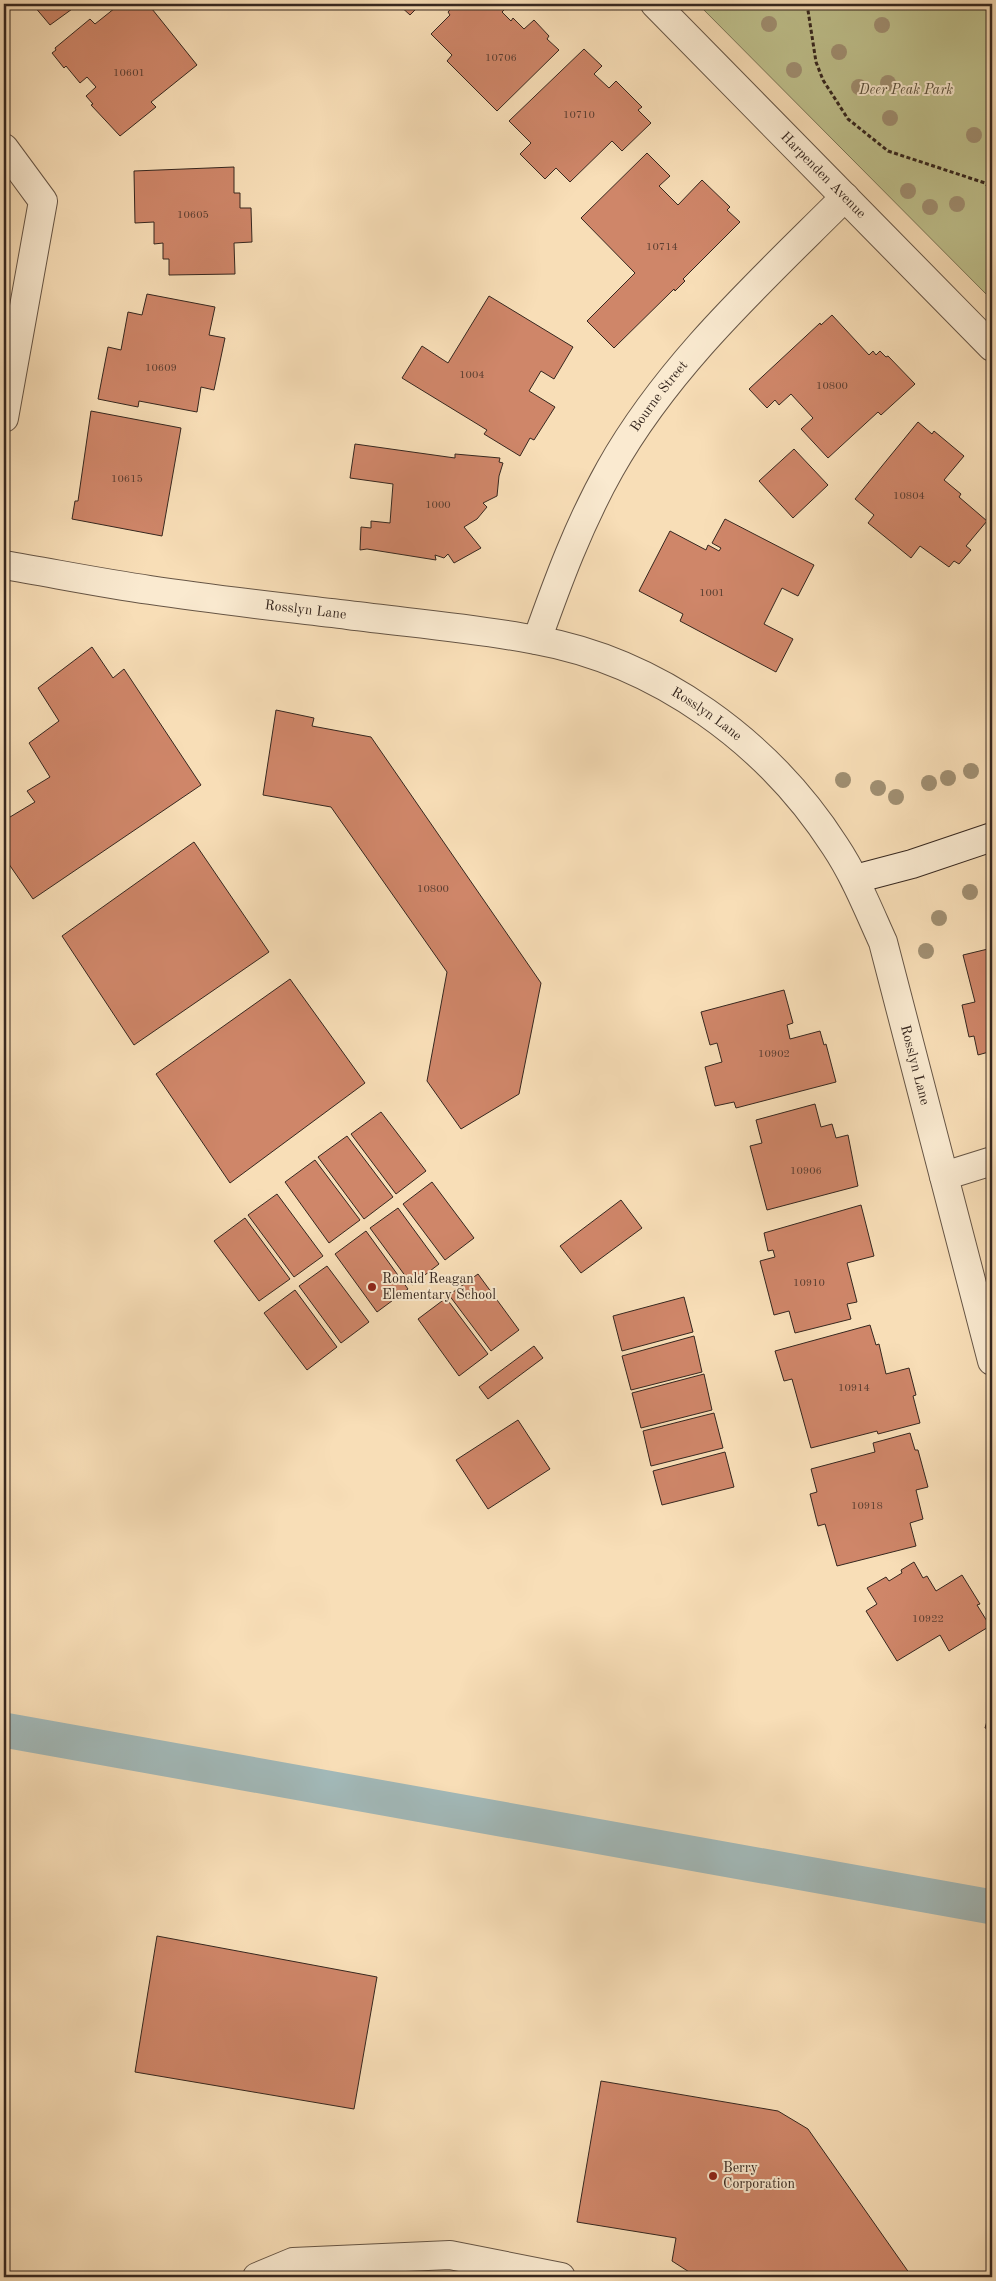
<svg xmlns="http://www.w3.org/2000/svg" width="996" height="2281" viewBox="0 0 996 2281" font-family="'Old Standard TT',serif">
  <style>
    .green { fill: #bfc18d; stroke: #7a7456 }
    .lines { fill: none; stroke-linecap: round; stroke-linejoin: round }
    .canal { stroke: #a2b9b9; stroke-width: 35 }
    .building { fill: #cf8669; stroke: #36271f }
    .street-casing { stroke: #665545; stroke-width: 30 }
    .secondary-casing { stroke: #36271f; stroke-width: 30 }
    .path { stroke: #36271f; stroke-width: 3; stroke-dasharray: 4 2.5; stroke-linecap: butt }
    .street { stroke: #faead0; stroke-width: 28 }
    .secondary { stroke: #faead0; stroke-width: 28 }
    .tree { fill: #a08f72 }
    .poi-dot { fill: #8f2418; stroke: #faead0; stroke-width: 2 }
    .labels { text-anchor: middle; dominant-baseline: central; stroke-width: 4; stroke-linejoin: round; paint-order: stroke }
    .number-label { font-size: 11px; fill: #5c3f32 }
    .park-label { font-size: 14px; font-style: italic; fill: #584e3a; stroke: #faead0 }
    .street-label { font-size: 14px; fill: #36271f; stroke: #faead0 }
    .poi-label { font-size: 14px; fill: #36271f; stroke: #faead0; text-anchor: start }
  </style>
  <rect width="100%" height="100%" fill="#f8deb7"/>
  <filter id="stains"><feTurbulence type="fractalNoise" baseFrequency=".004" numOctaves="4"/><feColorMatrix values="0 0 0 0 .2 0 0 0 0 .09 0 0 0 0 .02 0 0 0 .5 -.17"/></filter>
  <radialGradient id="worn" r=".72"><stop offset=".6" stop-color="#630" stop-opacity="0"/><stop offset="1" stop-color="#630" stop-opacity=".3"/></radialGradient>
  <polygon class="green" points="698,4 992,4 992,300"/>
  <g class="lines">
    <polyline class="canal" points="4,1730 992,1907"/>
  </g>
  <g class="building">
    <polygon points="36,4 79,4 50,25 34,6"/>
    <polygon points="120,4 148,4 197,65 151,102 156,107 120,136 91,105 93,104 86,96 96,87 87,77 80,83 66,66 64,68 52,53 56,50 55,48 90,19 95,24"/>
    <polygon points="398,4 421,4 410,15"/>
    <polygon points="455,4 510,4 502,12 511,21 513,18 524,29 534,20 549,36 547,39 559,50 497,111 447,61 452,55 431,34 450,15 448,12"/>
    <polygon points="584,49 602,66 594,74 609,88 616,81 642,107 638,110 651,123 622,151 612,141 570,182 556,168 545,179 520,154 531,143 509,121"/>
    <polygon points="647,153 670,176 659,186 678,205 702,180 730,207 727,210 740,222 683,279 685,281 675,291 674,289 614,348 587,321 635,273 581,218"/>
    <polygon points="234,167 234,193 240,193 240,208 251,208 252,242 234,243 235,274 169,275 169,259 163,259 163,243 154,244 154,222 135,223 134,171"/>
    <polygon points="147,294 215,307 209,335 225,338 214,390 201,387 197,412 139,401 138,407 98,399 108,347 121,350 128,312 142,315"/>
    <polygon points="489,296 573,347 554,379 541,371 529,391 555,407 534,440 530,438 520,456 484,434 487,430 402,378 422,346 448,363"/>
    <polygon points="832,315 869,355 873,351 876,355 880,351 886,357 888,356 915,384 881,415 878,412 828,458 801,429 813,418 791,394 779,405 775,400 767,408 749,389 820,323 821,325"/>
    <polygon points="91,411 181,428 162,536 72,519 75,501 78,501"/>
    <polygon points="918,422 932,434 934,431 964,456 944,480 961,494 959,497 987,521 966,546 971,550 959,564 954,561 949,567 920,546 911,558 868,523 874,515 855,499"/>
    <polygon points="355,444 455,458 455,454 500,458 499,462 503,463 499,476 497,496 483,503 487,507 477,519 464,527 481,548 454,563 448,554 444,558 435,555 436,560 367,549 360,550 361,527 371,528 371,521 390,523 393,484 350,478"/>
    <polygon points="794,449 828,485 793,518 759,481"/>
    <polygon points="725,519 814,565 798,596 782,588 764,624 793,639 776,672 680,621 683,614 639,591 670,531 706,550 708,545 719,551 721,548 712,543"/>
    <polygon points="92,647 113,678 124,669 201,785 33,899 4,857 4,807 10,817 35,802 27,791 50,777 29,743 59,721 38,688"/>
    <polygon points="276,710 314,718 312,726 371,737 541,983 519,1094 461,1129 427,1081 447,972 331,807 263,795"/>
    <polygon points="194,842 269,952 134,1045 62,936"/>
    <polygon points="992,948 992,1051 978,1055 974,1036 969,1037 962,1005 975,1002 963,955"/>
    <polygon points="290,979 365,1083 230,1183 156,1074"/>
    <polygon points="784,990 793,1023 787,1025 790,1039 820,1031 824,1045 826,1044 836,1082 736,1108 734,1102 715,1106 705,1067 722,1062 717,1043 710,1045 701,1012"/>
    <polygon points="815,1104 821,1127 832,1124 836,1138 848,1135 858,1186 767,1210 750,1146 762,1143 756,1120"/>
    <polygon points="381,1112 426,1171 396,1194 351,1134"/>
    <polygon points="347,1136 393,1197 364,1219 318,1157"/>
    <polygon points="315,1160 360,1220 329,1243 285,1182"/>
    <polygon points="432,1182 474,1238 445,1260 403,1204"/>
    <polygon points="277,1194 323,1256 294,1277 248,1215"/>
    <polygon points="621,1200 642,1228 581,1273 560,1246"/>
    <polygon points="861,1205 874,1256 847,1263 857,1302 847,1304 851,1319 795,1333 789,1311 774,1315 760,1261 775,1257 773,1250 768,1251 764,1233"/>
    <polygon points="398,1208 439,1264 412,1285 370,1228"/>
    <polygon points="245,1218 290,1279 259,1301 214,1241"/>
    <polygon points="366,1231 408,1289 377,1312 335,1254"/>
    <polygon points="327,1266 369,1322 341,1343 299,1286"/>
    <polygon points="478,1274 519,1330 491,1351 449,1295"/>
    <polygon points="295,1290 337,1347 307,1370 264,1313"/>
    <polygon points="684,1297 693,1332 622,1351 613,1316"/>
    <polygon points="446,1298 488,1354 459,1376 418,1319"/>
    <polygon points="870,1325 876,1345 879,1344 886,1374 909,1368 916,1395 913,1396 920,1423 878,1434 877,1431 811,1448 792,1379 784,1381 775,1351"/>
    <polygon points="694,1336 702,1372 631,1390 622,1356"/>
    <polygon points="534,1346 543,1358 488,1399 479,1387"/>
    <polygon points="704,1374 712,1410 641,1428 632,1393"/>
    <polygon points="714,1413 723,1448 651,1466 643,1431"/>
    <polygon points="518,1420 550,1469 488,1509 456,1460"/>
    <polygon points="910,1433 915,1450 918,1450 928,1487 916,1490 923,1519 910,1523 916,1546 837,1566 825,1524 818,1526 810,1494 817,1492 811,1469 875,1452 873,1443"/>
    <polygon points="725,1452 734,1487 662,1505 653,1471"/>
    <polygon points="914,1562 923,1578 927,1576 936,1591 962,1575 980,1604 977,1605 990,1626 949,1651 940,1635 897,1661 866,1611 877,1604 867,1588 886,1577 889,1581 902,1573 901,1570"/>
    <polygon points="992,1704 992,1730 985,1728"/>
    <polygon points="157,1936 377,1977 354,2109 135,2072"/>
    <polygon points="601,2081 778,2111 808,2129 912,2277 697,2277 672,2261 676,2238 577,2222"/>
  </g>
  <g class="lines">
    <g class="street-casing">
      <g id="street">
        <path id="s1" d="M655,4L992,347"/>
        <polyline points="4,148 43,201 4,418"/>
        <path id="s2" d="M4,565C52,573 101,583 150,590C216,600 282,607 348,615C410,623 474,628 536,640C658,662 768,742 835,846C855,876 868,909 883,942L992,1361"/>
        <path id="s3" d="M537,640C558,581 579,524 610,469C669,364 760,282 845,197"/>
        <polyline points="944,1176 992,1161"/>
        <polyline points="257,2277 293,2262 450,2255 561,2277"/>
      </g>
    </g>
    <g class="secondary-casing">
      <polyline id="secondary" points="855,879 912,864 992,837"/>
    </g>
    <polyline class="path" points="807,4 816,62 823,80 848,119 888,151 985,183 992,190"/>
    <use href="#street" class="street"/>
    <use href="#secondary" class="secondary"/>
  </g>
  <g class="tree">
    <circle cx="769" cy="24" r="8"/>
    <circle cx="882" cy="25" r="8"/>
    <circle cx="839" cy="52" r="8"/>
    <circle cx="794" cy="70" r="8"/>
    <circle cx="888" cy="83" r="8"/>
    <circle cx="859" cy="87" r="8"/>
    <circle cx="890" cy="118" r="8"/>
    <circle cx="974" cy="135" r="8"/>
    <circle cx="908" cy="191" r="8"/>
    <circle cx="957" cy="204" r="8"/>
    <circle cx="930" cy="207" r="8"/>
    <circle cx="971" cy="771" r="8"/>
    <circle cx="948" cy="778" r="8"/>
    <circle cx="843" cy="780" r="8"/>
    <circle cx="929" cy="783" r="8"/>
    <circle cx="878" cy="788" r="8"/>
    <circle cx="896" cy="797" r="8"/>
    <circle cx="970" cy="892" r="8"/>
    <circle cx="939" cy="918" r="8"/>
    <circle cx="926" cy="951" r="8"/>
  </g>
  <g class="poi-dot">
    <circle cx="372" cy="1287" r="5"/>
    <circle cx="713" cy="2176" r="5"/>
  </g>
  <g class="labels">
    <g class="number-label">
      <text x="501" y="58">10706</text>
      <text x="129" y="73">10601</text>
      <text x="579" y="115">10710</text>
      <text x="193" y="215">10605</text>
      <text x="662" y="247">10714</text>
      <text x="161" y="368">10609</text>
      <text x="472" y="375">1004</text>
      <text x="832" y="386">10800</text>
      <text x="127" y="479">10615</text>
      <text x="909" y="496">10804</text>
      <text x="438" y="505">1000</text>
      <text x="712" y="593">1001</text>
      <text x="433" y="889">10800</text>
      <text x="774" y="1054">10902</text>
      <text x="806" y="1171">10906</text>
      <text x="809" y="1283">10910</text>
      <text x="854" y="1388">10914</text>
      <text x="867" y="1506">10918</text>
      <text x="928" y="1619">10922</text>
    </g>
    <g class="park-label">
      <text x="906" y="90">Deer Peak Park</text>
    </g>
    <g class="street-label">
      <text stroke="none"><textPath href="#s1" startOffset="240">Harpenden Avenue</textPath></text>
      <text stroke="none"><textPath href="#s3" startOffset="274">Bourne Street</textPath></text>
      <text stroke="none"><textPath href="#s2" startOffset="305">Rosslyn Lane</textPath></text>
      <text stroke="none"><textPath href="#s2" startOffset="725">Rosslyn Lane</textPath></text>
      <text stroke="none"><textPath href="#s2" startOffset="1145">Rosslyn Lane</textPath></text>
    </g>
    <g class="poi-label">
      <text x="382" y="1279">Ronald Reagan<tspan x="382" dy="16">Elementary School</tspan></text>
      <text x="723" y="2168">Berry<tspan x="723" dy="16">Corporation</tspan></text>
    </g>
  </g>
  <rect width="996" height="2281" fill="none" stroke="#f8deb7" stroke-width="20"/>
  <rect x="5" y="5" width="986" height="2271" fill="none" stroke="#36271f" stroke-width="2.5"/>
  <rect x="10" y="10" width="976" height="2261" fill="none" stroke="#36271f"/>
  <rect width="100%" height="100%" filter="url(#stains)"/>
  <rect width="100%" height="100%" fill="url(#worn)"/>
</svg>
